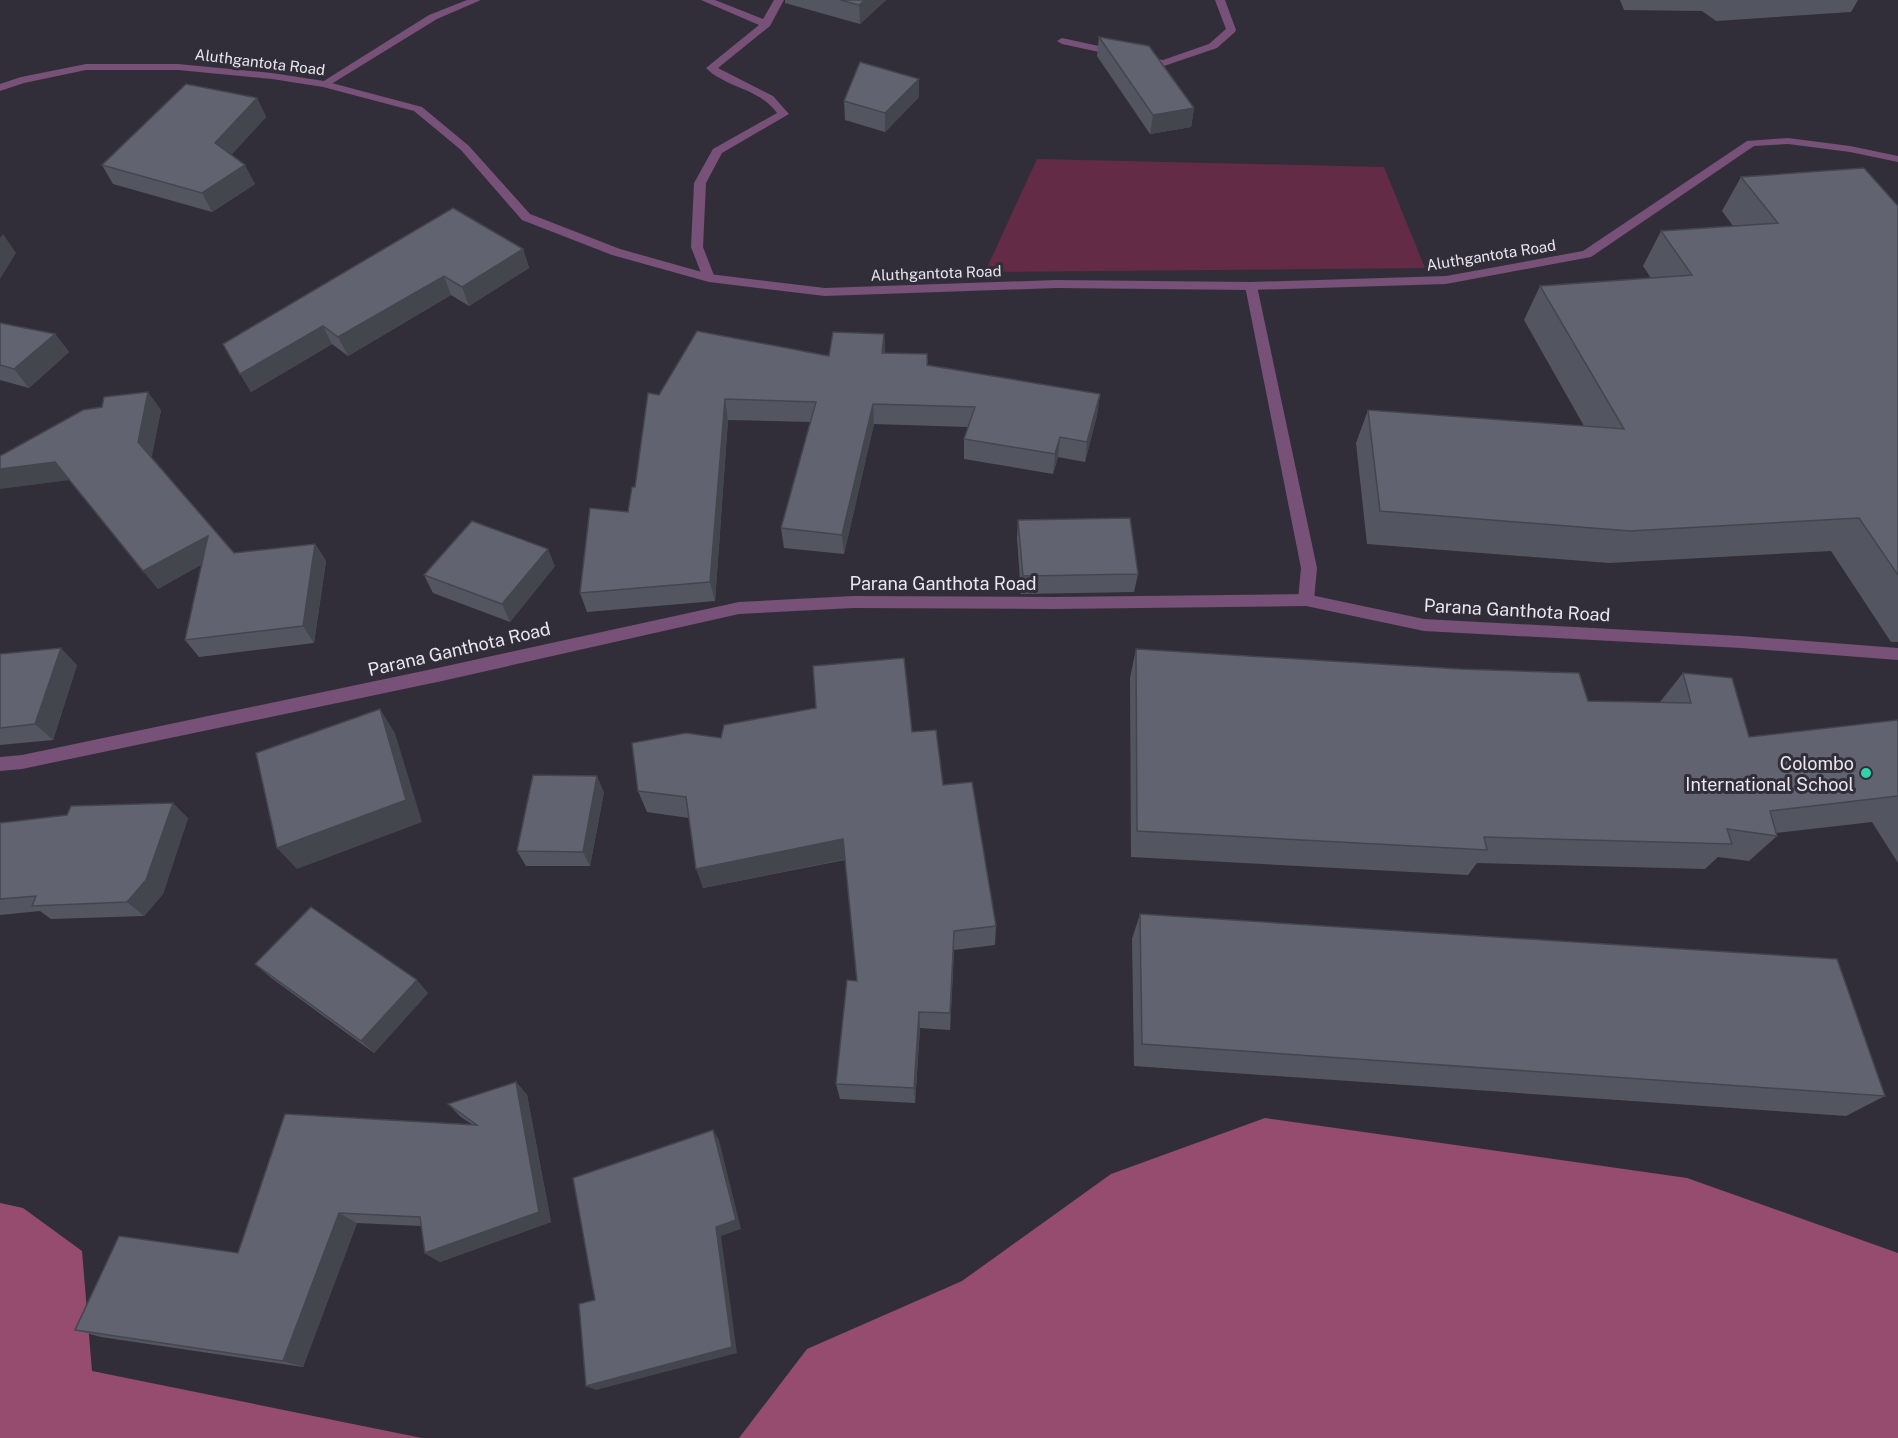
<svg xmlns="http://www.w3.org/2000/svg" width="1898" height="1438" viewBox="0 0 1898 1438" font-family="'Public Sans',sans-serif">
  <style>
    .green { fill: #632b46 }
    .forest { fill: #954c6e }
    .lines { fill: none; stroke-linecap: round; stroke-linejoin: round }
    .service { fill: #775177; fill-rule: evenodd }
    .minor { fill: #775177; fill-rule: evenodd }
    .tertiary { fill: #775177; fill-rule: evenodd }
    .wall { fill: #535660 }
    .shaded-wall { fill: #44464e }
    .building { fill: #616470; stroke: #44464e; stroke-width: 1.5 }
    .poi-dot { fill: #2ed4aa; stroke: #322e39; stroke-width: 2 }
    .labels { text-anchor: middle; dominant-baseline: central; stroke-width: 6; stroke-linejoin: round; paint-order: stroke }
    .far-street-label { font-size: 15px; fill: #e9e6ed; stroke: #322e39 }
    .street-label { font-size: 18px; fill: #e9e6ed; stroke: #322e39 }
    .poi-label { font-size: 18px; fill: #e9e6ed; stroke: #322e39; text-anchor: end }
  </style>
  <rect width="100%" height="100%" fill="#322e39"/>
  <polygon class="green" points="1037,159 1384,167 1425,268 985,272"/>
  <g class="forest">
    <polygon points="1265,1118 1687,1178 1898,1253 1898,1438 739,1438 807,1349 962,1281 1111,1174"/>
    <polygon points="0,1203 23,1208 82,1251 92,1371 422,1438 0,1438"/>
  </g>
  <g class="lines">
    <g class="service">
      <polygon points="467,0 481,0 437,19 328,86 320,86 319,84 429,15"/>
      <polygon points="1215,0 1225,0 1236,30 1235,32 1217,48 1164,66 1062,44 1057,41 1062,38 1163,60 1209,44 1226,29"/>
    </g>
    <g class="minor">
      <path d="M701,0H715L763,19L774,0H784L770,26L718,68L773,96L789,114L722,153L706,183L703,247L715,278L709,282L703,278L691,247L694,183L713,149L777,113C759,88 726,88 706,68L759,25Z"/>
      <polygon points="1251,282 1257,286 1317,568 1314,600 1311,604 1301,604 1298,600 1301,568 1245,286"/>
    </g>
    <g class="tertiary">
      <polygon points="86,64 178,64 272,73 324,81 422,107 469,146 530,214 620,249 709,274 825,288 1056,280 1251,282 1446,276 1583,251 1747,141 1788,138 1850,146 1898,156 1898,162 1850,152 1788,144 1754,146 1591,257 1446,284 1251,290 1056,288 825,296 709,282 612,255 522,220 461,150 414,111 323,87 272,79 178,70 86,70 24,83 0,91 0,84 21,77"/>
      <polygon points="1306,594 1424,619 1741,636 1898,648 1898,660 1741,648 1424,631 1306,606 1054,609 853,608 739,614 442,681 22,769 0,771 0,757 22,755 442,667 739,602 853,596 1054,597"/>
    </g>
  </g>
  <g class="wall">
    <polygon points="785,0 886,0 860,24 785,3"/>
    <polygon points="1620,0 1858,0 1851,12 1716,21 1702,11 1624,10"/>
    <polygon points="1099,37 1194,108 1191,127 1150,134 1097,56"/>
    <polygon points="919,79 919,97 885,132 845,120 844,101"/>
    <polygon points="257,98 266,117 231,155 255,184 212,212 113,184 102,165"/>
    <polygon points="1741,177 1898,206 1898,642 1891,642 1831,551 1609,563 1367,544 1356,443 1368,410 1584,426 1524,320 1540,286 1651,278 1643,266 1661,231 1733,226 1722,211"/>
    <polygon points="523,249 529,268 469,306 451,295 348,356 332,344 251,392 223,344"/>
    <polygon points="0,323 55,334 69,352 29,388 0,380"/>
    <polygon points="884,334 885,353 927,354 928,365 1100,394 1097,415 1085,462 1058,457 1053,474 964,459 964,439 968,427 874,424 844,554 784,548 781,528 811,422 728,420 715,601 587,612 580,593 628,512 659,395 829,356"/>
    <polygon points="161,410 151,458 234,553 315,544 326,561 314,643 199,657 185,640 202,564 158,589 70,480"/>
    <polygon points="1018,520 1138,574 1134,592 1021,594 1017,538"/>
    <polygon points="555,566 510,622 433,593 424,575"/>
    <polygon points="1136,649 1588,701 1660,703 1660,702 1683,673 1749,737 1898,720 1898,863 1872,822 1776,833 1777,836 1749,861 1718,857 1705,869 1477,863 1468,875 1131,857 1130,678"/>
    <polygon points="0,654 77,665 53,740 0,745"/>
    <polygon points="912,732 943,785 996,926 995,945 954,950 950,1030 920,1028 915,1103 840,1099 836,1084 857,981 845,860 703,888 689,818 647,812 638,791 721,738"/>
    <polygon points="604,792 590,866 526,866 517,851"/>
    <polygon points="188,818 163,894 144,916 51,919 40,911 0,915 0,823"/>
    <polygon points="1140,914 1885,1096 1846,1116 1134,1066 1132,939"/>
    <polygon points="255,964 428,993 374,1053 270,977"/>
    <polygon points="516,1082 527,1095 551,1222 440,1262 425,1253 421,1226 357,1223 303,1367 101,1337 75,1330 238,1253 473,1125 461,1117 448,1104"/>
  </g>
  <g class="shaded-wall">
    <polygon points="865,0 886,0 860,24 859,5"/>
    <polygon points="919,79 919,97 885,132 885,113"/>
    <polygon points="257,98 266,117 225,162 215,143"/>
    <polygon points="1194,108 1191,127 1150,134 1153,115"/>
    <polygon points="245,165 255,184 212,212 202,193"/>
    <polygon points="3,234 16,253 0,279 0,238"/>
    <polygon points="523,249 529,268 469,306 462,287"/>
    <polygon points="444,276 451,295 348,356 338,337"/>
    <polygon points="323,326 332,344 251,392 240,374"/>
    <polygon points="55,334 69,352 29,388 14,369"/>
    <polygon points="884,334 885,354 882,353"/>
    <polygon points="148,392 161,410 151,461 138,442"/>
    <polygon points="1100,394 1097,415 1085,462 1087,442"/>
    <polygon points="725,399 728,420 715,601 710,582"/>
    <polygon points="873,404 874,424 844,554 842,535"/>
    <polygon points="1060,437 1058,457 1053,474 1055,454"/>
    <polygon points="55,462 70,480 0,489 0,469"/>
    <polygon points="208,536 221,554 158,589 143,571"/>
    <polygon points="315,544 326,561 314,643 303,626"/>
    <polygon points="548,549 555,566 510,622 502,604"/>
    <polygon points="61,648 77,665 53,740 35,724"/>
    <polygon points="380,709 395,733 422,822 297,869 277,848"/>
    <polygon points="597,776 604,792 590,866 583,852"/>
    <polygon points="173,803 188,818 163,894 144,916 127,902"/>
    <polygon points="843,839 846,859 703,888 696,869"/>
    <polygon points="954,931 954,950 950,1030 950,1013"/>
    <polygon points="417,980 428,993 374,1053 361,1041"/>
    <polygon points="919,1012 920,1028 915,1103 914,1088"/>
    <polygon points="516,1082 527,1095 551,1222 440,1262 425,1253"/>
    <polygon points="713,1130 719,1140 741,1229 721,1236 737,1353 596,1390 586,1386 716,1227"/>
    <polygon points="339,1213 357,1223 303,1367 283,1361"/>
  </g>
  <g class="building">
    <polygon points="840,0 865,0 859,5"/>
    <polygon points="1099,37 1149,46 1194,108 1153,115"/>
    <polygon points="860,62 919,79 885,113 844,101"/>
    <polygon points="186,84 257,98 215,143 245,165 202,193 102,165"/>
    <polygon points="1864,168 1898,206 1898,575 1859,518 1630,531 1380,511 1368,410 1624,429 1540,286 1692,275 1661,231 1778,223 1741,177"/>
    <polygon points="453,208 523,249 462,287 444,276 338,337 323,326 240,374 223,344"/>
    <polygon points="0,323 55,334 14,369 0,365"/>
    <polygon points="697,331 829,356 833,332 884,334 882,353 927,354 927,365 1100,394 1087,442 1060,437 1055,454 964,439 975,407 873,404 842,535 781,528 816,402 725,399 710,582 580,593 590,508 628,512 632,487 635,487 648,393 659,395"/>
    <polygon points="148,392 138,442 234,553 315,544 303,626 185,640 208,536 143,571 55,462 0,469 0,456 83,410 102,407 104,397"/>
    <polygon points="1130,518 1138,574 1023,576 1018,520"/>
    <polygon points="472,521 548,549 502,604 424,575"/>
    <polygon points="61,648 35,724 0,728 0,654"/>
    <polygon points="1136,649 1460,669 1579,673 1588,701 1691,703 1683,673 1732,678 1749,737 1898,720 1898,796 1770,811 1777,836 1727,829 1732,844 1484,837 1487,850 1137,831"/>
    <polygon points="904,658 912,732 936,730 943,785 972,782 996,926 954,931 950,1013 919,1012 914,1088 836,1084 847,980 857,981 843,839 696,869 686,797 638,791 632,743 686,733 721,738 724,725 816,708 813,666"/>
    <polygon points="380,709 406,800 277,848 256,753"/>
    <polygon points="533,775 597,776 583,852 517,851"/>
    <polygon points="173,803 146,880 127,902 32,906 36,896 0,899 0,823 67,815 71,806"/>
    <polygon points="311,907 417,980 361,1041 255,964"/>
    <polygon points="1140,914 1837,959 1885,1096 1142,1044"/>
    <polygon points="516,1082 539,1212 425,1253 420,1217 339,1213 283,1361 75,1330 119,1236 238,1253 285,1114 477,1125 448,1104"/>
    <polygon points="713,1130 736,1220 716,1227 732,1347 586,1386 579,1304 595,1300 573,1178"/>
  </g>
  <circle class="poi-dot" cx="1866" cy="773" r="6"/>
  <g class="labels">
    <g class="far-street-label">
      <text transform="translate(260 62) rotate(7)">Aluthgantota Road</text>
      <text transform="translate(1491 255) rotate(-9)">Aluthgantota Road</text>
      <text transform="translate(936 273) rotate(-2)">Aluthgantota Road</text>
    </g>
    <g class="street-label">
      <text x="943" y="583">Parana Ganthota Road</text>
      <text transform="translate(1517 610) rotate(3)">Parana Ganthota Road</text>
      <text transform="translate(459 649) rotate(-13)">Parana Ganthota Road</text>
    </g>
    <g class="poi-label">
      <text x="1854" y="763">Colombo<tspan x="1854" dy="21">International School</tspan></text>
    </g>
  </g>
</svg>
